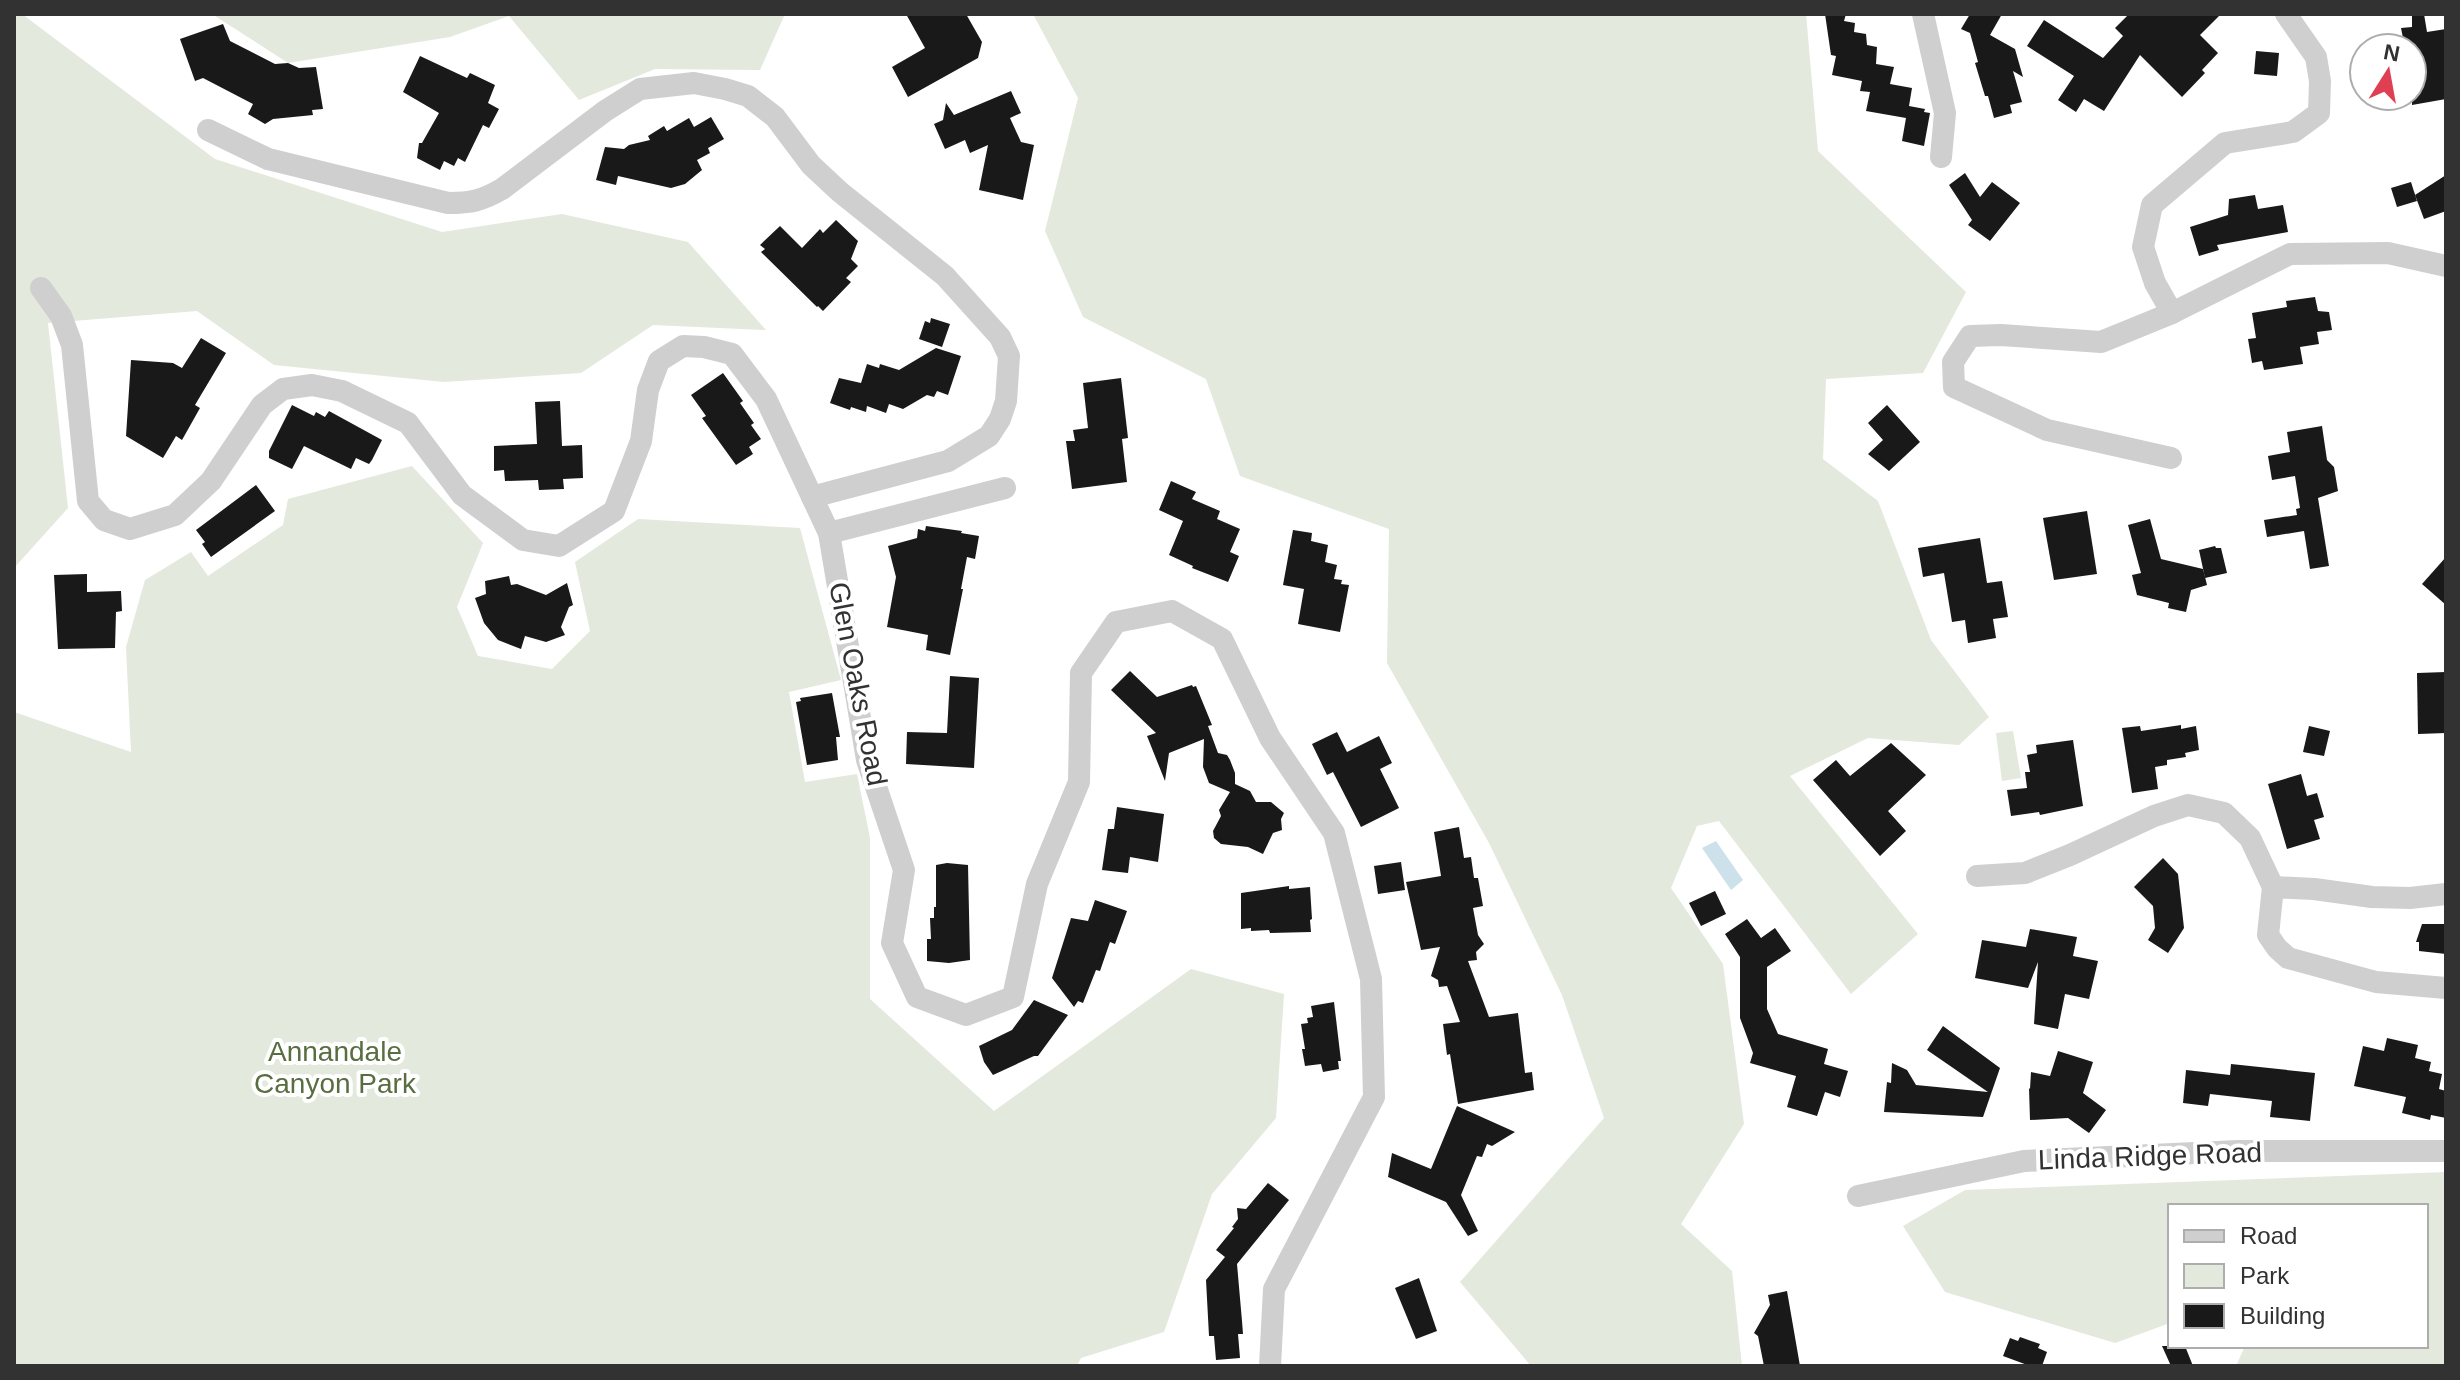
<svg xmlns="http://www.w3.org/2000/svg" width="2460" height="1380" viewBox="0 0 2460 1380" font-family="Helvetica,sans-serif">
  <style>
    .green { fill: #e3e9dc }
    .water { fill: #cce1ea }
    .building { fill: #191919 }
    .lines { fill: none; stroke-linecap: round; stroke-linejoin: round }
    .minor { stroke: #cfcfcf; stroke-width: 22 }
    .labels { text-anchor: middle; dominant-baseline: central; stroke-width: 8; stroke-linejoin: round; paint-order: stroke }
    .street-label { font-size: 28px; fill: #323232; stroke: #fff }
    .park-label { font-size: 28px; fill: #586d40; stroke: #fff }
  </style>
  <rect width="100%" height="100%" fill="#fff"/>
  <g class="green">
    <polygon points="14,14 22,14 215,159 442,232 562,214 688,242 766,330 653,325 581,373 444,382 274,365 197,311 48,323 68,508 14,568"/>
    <polygon points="212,14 785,14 760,70 655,69 579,100 509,16 450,37 288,63"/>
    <polygon points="1033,14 1806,14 1818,151 1966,292 1923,373 1826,379 1823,459 1878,501 1931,640 1989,717 1959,745 1868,738 1790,776 1918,934 1851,994 1719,821 1697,826 1671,888 1723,964 1744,1124 1681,1224 1732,1271 1742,1366 1531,1366 1460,1282 1604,1118 1562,995 1489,843 1387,663 1389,529 1240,476 1206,379 1083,317 1045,231 1078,98"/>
    <polygon points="412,466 483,543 457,607 478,656 552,669 590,631 575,562 638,519 800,528 841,680 789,692 805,782 857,774 870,838 870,999 994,1111 1191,969 1284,994 1276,1118 1212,1194 1164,1332 1081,1358 1077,1366 14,1366 14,712 131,752 126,647 145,580 191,552 208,576 283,525 288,499"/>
    <polygon points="2013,731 2021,778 2002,781 1996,733"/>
    <polygon points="2446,1172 2446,1366 2236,1366 2245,1346 2426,1346 2426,1206 2170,1206 2170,1323 2115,1343 1945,1292 1903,1226 1965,1190"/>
  </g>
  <polygon class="water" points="1716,841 1743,880 1731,890 1702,848"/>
  <g class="building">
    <polygon points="906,14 966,14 982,42 978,58 908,97 892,67 925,48"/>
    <polygon points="1825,14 1846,14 1844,21 1855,23 1854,32 1866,34 1867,45 1877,47 1876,64 1894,67 1890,84 1912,88 1909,106 1925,109 1924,112 1930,113 1924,146 1902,141 1906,118 1866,111 1870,92 1860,91 1862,81 1832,75 1836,56 1831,55"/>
    <polygon points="1970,14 2002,14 1990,35 2015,49 2023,77 2013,71 2022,102 2010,105 2012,113 1994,118 1988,96 1985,96 1975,63 1978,62 1970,33 1961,29"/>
    <polygon points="2129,14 2221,14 2200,35 2218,53 2202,70 2205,73 2182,97 2140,55 2104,111 2084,99 2076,112 2058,100 2074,76 2027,46 2044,20 2103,58 2123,36 2115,28"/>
    <polygon points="2412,14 2424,14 2427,32 2446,29 2446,99 2412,105 2412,48 2405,48 2401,28 2412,27"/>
    <polygon points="223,24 230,41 275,64 288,63 299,68 316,67 323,109 312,110 313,115 273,119 265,124 248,114 253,104 203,78 195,81 180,39"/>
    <polygon points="2256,51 2279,53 2277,76 2254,74"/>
    <polygon points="420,56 467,78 470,73 495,85 488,103 499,109 489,128 483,125 465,162 458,158 454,166 444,161 440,170 417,158 419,143 422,143 439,113 403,92"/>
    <polygon points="1011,91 1021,113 1010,118 1021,142 1034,145 1023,200 979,190 988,145 970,153 965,140 945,149 934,124 943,120 946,103 954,115"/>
    <polygon points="711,117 724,139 708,148 710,153 697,160 702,170 685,184 671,188 618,176 616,185 596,180 605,147 624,149 629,145 650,140 648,136 664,126 667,131 689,118 694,127"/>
    <polygon points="1965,173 1980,197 1992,182 2020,203 1990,241 1968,225 1972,220 1949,185"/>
    <polygon points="2446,175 2446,211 2424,219 2415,195"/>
    <polygon points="2411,182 2417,201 2397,207 2391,188"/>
    <polygon points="2255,195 2258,209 2283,205 2288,232 2217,245 2219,250 2199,256 2190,227 2228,215 2229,199"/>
    <polygon points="836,220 858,241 851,259 858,266 846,278 851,282 823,311 818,306 817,307 761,252 765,249 760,245 780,226 802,248 820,229 823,233"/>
    <polygon points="2315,297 2318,311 2329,312 2332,330 2317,332 2319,344 2300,347 2303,364 2264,370 2262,361 2252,363 2248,339 2256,338 2252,313 2287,307 2286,301"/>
    <polygon points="931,318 950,324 942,347 919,339 925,321 930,323"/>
    <polygon points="201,338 226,353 195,405 200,408 182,440 176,436 163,458 126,436 131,360 173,363 182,368"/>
    <polygon points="936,348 961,356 948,395 937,391 934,397 927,395 903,409 889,404 886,413 867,406 866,412 851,407 850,410 830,403 839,378 861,383 867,364 879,368 880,364 899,370"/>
    <polygon points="723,373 743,401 740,403 754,423 751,425 761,439 749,447 753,454 736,465 702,418 706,416 691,395"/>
    <polygon points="1121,378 1128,438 1122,439 1127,482 1072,489 1066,441 1075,441 1073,430 1088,428 1083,383"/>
    <polygon points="560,401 562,446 582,445 583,478 563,479 564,489 539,490 538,480 505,481 504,470 494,471 494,446 537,444 535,402"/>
    <polygon points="292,405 314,416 316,412 325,417 329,411 382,440 372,460 369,464 356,458 351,469 304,446 292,469 269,458 269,451"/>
    <polygon points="1887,405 1920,442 1889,471 1868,454 1883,440 1868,423"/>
    <polygon points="2322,426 2327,460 2334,467 2338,491 2318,498 2329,566 2310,569 2304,531 2267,537 2264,520 2297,515 2296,509 2300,508 2295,476 2272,480 2268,456 2290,452 2287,432"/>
    <polygon points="1171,481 1196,492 1192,499 1220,511 1217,519 1240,529 1230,552 1239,556 1228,582 1192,568 1193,566 1169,555 1183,521 1159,510"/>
    <polygon points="256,485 275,511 211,557 202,544 205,542 196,530"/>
    <polygon points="2087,511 2097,574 2054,580 2043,518"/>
    <polygon points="2150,519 2161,559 2203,569 2207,585 2191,590 2186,612 2168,608 2169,603 2137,595 2132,575 2141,573 2128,525"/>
    <polygon points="926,526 962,531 961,533 979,536 975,559 967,557 961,589 963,589 950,655 926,650 928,635 887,627 896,577 888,546 917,538 918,529 925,531"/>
    <polygon points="1293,530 1312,533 1311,541 1328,545 1325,562 1337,565 1334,579 1342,580 1341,584 1349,585 1340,632 1298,624 1304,589 1283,585"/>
    <polygon points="1980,538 1987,583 2002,581 2008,617 1993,619 1996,638 1968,643 1965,620 1952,622 1944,573 1923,577 1918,548"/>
    <polygon points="2215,546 2216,548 2221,548 2227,573 2205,578 2199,550"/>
    <polygon points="2446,557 2446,605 2422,584"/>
    <polygon points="87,574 87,592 121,591 122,611 116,612 115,648 58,649 54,575"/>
    <polygon points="509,576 511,585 517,584 546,595 567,583 573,605 569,607 561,627 565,635 546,642 525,636 521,649 498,640 484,623 475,598 486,594 485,581"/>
    <polygon points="1130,671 1157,697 1192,685 1193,687 1196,686 1212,725 1208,726 1218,753 1227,755 1230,760 1235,773 1235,784 1250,791 1256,802 1271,802 1284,813 1281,819 1282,830 1273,833 1263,854 1248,847 1221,844 1214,838 1213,831 1221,816 1219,810 1230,792 1209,783 1203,767 1204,739 1169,753 1165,781 1147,736 1156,733 1111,690"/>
    <polygon points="2446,672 2446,733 2418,734 2417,673"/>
    <polygon points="950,676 979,678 974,768 906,764 907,732 947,733"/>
    <polygon points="832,693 840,737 836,737 838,760 807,765 796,702 801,701 800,698"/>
    <polygon points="2181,725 2181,729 2196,726 2199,750 2185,753 2186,757 2167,760 2167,765 2155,767 2158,789 2132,793 2122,728 2140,726 2141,731"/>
    <polygon points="2309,726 2330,731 2324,756 2303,752"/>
    <polygon points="1337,732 1347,752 1379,736 1392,763 1380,769 1399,808 1361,827 1333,772 1327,775 1312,744"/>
    <polygon points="2073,740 2083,806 2040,815 2039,812 2011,816 2007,790 2027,788 2025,772 2030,772 2027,755 2037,753 2036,745"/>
    <polygon points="1891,743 1926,775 1888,811 1906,831 1880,856 1813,780 1836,760 1850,776"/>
    <polygon points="2301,774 2307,796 2317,793 2324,817 2314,820 2320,839 2287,849 2268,784"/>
    <polygon points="1117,807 1164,814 1158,862 1130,857 1128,873 1102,870 1108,829 1114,829"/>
    <polygon points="1459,827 1464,858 1471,857 1474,878 1478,878 1483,906 1473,908 1478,935 1484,944 1476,952 1477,960 1468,961 1489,1017 1518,1013 1525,1073 1532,1072 1534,1090 1458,1104 1450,1054 1447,1055 1443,1024 1460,1022 1447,986 1439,987 1438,980 1431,976 1440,947 1421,950 1406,882 1441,876 1434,832"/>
    <polygon points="2163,858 2178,874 2184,928 2168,953 2148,940 2155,928 2153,906 2134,887"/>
    <polygon points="1401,862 1405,890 1378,894 1374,866"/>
    <polygon points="947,863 968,865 970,960 949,963 927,961 927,939 931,939 930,918 934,918 934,907 936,907 936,865"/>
    <polygon points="1289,886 1289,889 1310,887 1312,919 1310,920 1311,932 1270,933 1269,930 1251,931 1251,928 1241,929 1241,893"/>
    <polygon points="1715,891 1726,914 1701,926 1689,903"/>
    <polygon points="1095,900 1127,911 1115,944 1110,942 1100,971 1096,970 1083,1003 1078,1001 1074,1007 1052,978 1071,918 1088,921"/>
    <polygon points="1747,919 1761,938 1775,928 1791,951 1767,967 1767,1009 1778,1034 1828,1049 1824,1064 1848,1071 1840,1097 1825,1092 1817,1116 1787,1107 1796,1076 1750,1063 1753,1053 1740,1018 1740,957 1725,934"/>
    <polygon points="2422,924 2446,924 2446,954 2419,951 2419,942 2416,942"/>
    <polygon points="2030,929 2077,937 2073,956 2098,961 2089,999 2065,994 2058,1029 2034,1024 2038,962 2028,988 1975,978 1982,940 2026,947"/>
    <polygon points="1034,1000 1068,1015 1038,1056 1034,1056 993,1075 984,1062 979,1046 1012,1030"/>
    <polygon points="1334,1002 1341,1061 1338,1061 1339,1069 1323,1072 1321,1064 1305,1066 1302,1049 1305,1049 1301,1024 1308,1023 1307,1018 1313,1017 1311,1006"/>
    <polygon points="1943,1026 2000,1068 1983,1117 1884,1112 1887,1082 1891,1083 1892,1063 1907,1070 1916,1085 1988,1092 1927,1050"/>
    <polygon points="2387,1038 2418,1045 2415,1058 2431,1062 2429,1071 2442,1074 2439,1089 2446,1091 2446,1118 2431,1115 2430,1120 2402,1113 2406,1097 2354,1086 2363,1046 2384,1051"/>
    <polygon points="2058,1051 2093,1062 2083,1093 2106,1110 2089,1133 2068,1118 2030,1120 2029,1088 2030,1089 2031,1072 2050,1076"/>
    <polygon points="2231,1064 2315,1073 2310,1121 2270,1117 2272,1101 2210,1094 2208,1106 2183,1103 2186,1070 2230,1075"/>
    <polygon points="1457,1106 1515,1132 1492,1146 1487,1144 1482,1157 1477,1156 1461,1195 1478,1231 1468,1236 1446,1202 1388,1177 1392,1153 1431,1169"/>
    <polygon points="1268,1183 1289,1200 1237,1264 1242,1321 1243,1334 1238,1334 1240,1358 1216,1360 1214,1336 1209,1336 1206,1280 1225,1257 1216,1250 1234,1228 1232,1227 1238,1219 1237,1208 1246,1209"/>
    <polygon points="1419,1278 1437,1331 1416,1339 1395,1288"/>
    <polygon points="1787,1291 1800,1366 1764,1366 1758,1336 1754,1333 1770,1305 1768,1295"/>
    <polygon points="2020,1337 2040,1344 2038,1348 2047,1352 2042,1366 2030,1366 2003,1356 2010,1338 2018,1341"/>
    <polygon points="2162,1346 2185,1346 2193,1366 2171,1366"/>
  </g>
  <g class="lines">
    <g class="minor">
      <polyline points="1923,14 1945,113 1941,157"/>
      <path d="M208,130L268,159L448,203C471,203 481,201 502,189L605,111L640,89L694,83L725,89L748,96L775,117L811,165L840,192L945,276L1000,337L1009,356L1006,401L1000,419L989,436L948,461L812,497"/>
      <polyline points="41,288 61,316 72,345 88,501 104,520 130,529 175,515 211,481 262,405 283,389 312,385 342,391 408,423 462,495 523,540 559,546 614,511 641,441 648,390 659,361 683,346 704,347 732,354 766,399 829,533 867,760 904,870 892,943 917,997 966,1015 1013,997 1037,884 1079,782 1081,673 1116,622 1172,611 1222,639 1270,738 1334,833 1371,979 1374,1097 1274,1289 1270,1366"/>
      <polyline points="2172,313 2155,283 2143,247 2152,205 2225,143 2293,132 2319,113 2320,81 2316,57 2286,14"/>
      <polyline points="2171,458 2047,430 1954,387 1953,362 1970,336 2001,335 2101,342 2172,313 2290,254 2388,253 2446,266"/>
      <polyline points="829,533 1005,488"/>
      <polyline points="1977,876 2025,873 2070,855 2154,816 2188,805 2224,813 2250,838 2273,887"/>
      <polyline points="2446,894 2410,898 2372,897 2314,889 2273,887 2268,935 2277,948 2288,958 2376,982 2446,988"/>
      <polyline points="1858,1196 2024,1161 2238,1151 2446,1151"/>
    </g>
  </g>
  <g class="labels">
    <g class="street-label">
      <text transform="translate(858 684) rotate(79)">Glen Oaks Road</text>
      <text transform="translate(2150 1156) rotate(-2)">Linda Ridge Road</text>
    </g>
    <g class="park-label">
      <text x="335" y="1051">Annandale<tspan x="335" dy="32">Canyon Park</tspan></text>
    </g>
  </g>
  <rect width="2460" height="1380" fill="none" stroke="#323232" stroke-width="32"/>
  <rect x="2168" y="1204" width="260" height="144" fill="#ffffff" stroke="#adadad" stroke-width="2"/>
  <rect x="2184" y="1230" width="40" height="12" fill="#cfcfcf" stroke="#adadad" stroke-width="2"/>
  <text x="2240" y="1244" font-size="24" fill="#323232">Road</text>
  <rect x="2184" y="1264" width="40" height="24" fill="#e3e9dc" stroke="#adadad" stroke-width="2"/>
  <text x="2240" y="1284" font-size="24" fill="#323232">Park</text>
  <rect x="2184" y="1304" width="40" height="24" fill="#191919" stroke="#adadad" stroke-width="2"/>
  <text x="2240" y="1324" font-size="24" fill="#323232">Building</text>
  <g transform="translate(2388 72) rotate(11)"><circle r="38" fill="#ffffff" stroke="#adadad" stroke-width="2"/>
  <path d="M0-6L14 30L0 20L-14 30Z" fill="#df3f52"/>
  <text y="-12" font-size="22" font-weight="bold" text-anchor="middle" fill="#323232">N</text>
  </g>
</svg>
